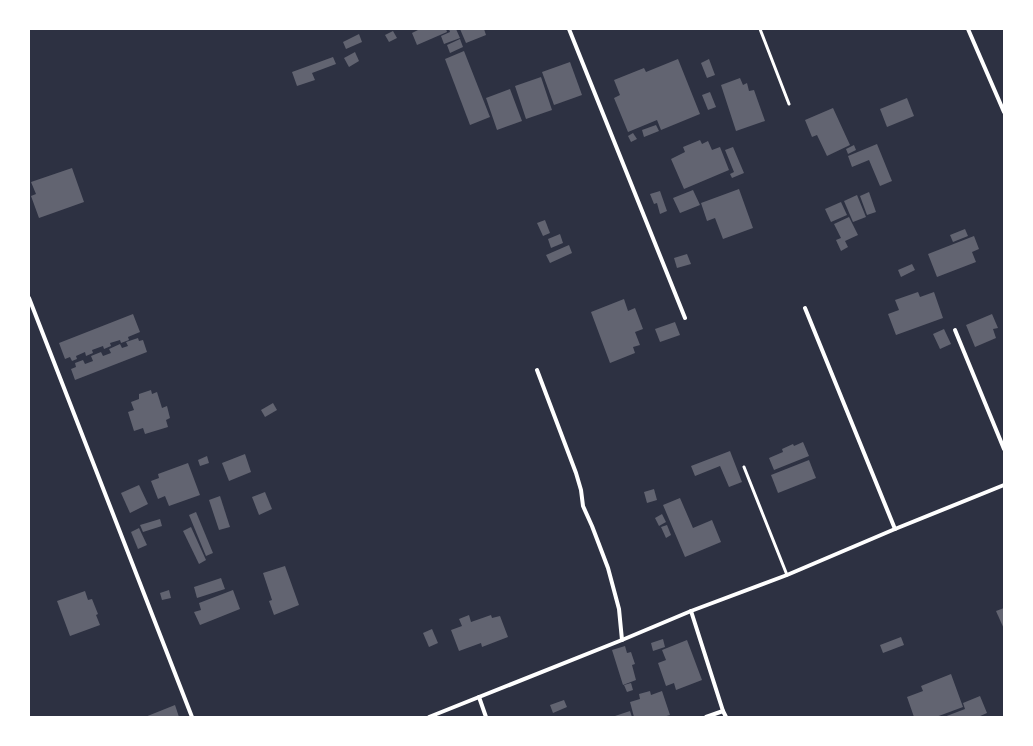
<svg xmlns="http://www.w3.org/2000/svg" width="1033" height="746" viewBox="0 0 1033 746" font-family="'DM Sans',sans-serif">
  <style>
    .building { fill: #626471 }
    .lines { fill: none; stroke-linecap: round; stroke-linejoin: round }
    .service { stroke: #fff; stroke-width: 3 }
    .minor { stroke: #fff; stroke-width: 4 }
  </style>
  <rect width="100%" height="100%" fill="#2d3142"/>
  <g class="building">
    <polygon points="420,29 446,29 447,32 417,45 412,33"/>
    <polygon points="449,29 456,29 460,38 444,44 441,36 450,32"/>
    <polygon points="460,29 484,29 486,35 466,43"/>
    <polygon points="393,31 397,38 389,42 385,35"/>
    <polygon points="359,34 362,42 346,49 343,42"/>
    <polygon points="460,39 463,47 450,53 447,45"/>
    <polygon points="464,51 490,117 470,125 445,59"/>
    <polygon points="355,52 359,61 349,67 344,58"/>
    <polygon points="333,57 336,64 312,73 315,80 297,86 292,72"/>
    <polygon points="678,59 700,114 661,130 657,120 628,132 614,98 620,95 614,80 644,68 646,72"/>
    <polygon points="709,59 715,75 707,78 701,63"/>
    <polygon points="570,62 582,95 554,105 542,72"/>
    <polygon points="541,77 552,110 526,119 515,86"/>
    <polygon points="740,78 743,85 747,83 749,91 754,90 765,121 736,131 721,85"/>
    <polygon points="510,89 522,121 497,130 486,98"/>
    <polygon points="710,92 716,107 708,110 702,95"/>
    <polygon points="907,98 914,116 887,127 880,109"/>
    <polygon points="833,108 850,145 827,156 817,135 812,137 805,120"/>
    <polygon points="656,125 659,131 644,137 642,130"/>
    <polygon points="633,133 637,139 631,142 628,136"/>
    <polygon points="700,140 702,144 708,141 712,150 720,147 729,170 684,189 671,159 685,152 683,147"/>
    <polygon points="877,144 892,181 880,186 869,160 852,167 848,156"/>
    <polygon points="854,145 856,150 848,154 846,149"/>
    <polygon points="733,147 744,173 732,178 730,174 734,172 725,150"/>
    <polygon points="72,168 84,202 39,218 31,196 36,194 31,182"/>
    <polygon points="739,189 753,228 723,239 715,218 707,221 701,203"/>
    <polygon points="693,190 700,205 680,213 673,198"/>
    <polygon points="660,191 667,211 660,214 657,203 654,204 650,194"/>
    <polygon points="869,192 876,212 867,215 860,196"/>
    <polygon points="857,195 866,217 853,222 844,201"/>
    <polygon points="841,202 847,215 831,222 825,209"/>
    <polygon points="849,217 858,235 845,241 848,247 841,251 836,240 841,238 834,224"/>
    <polygon points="545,220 550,233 543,236 537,223"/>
    <polygon points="965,229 968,236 953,242 950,235"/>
    <polygon points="560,234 563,243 551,248 548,239"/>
    <polygon points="974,236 979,249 972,252 976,262 937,277 928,254"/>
    <polygon points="569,245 572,253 550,263 546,255"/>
    <polygon points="687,254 691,264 677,268 674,258"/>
    <polygon points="912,264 915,270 901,277 898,270"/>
    <polygon points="918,292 920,297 934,292 943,318 896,335 888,314 899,310 895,300"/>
    <polygon points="624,299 628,311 635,308 643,329 635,332 640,345 633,347 635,353 610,363 591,312"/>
    <polygon points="133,314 140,332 128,337 129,340 121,343 120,340 110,343 111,346 104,349 103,346 92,350 93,353 86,356 85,352 76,356 77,359 72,361 70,357 65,359 59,343"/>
    <polygon points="992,314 998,328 993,329 996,338 975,347 966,325"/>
    <polygon points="675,322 680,335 660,342 655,329"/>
    <polygon points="944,329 951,344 940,349 933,334"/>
    <polygon points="138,338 139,341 143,340 147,352 75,380 71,369 76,367 75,363 83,360 85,364 93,361 91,356 101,352 103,356 111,353 109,349 120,344 122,348 128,346 126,342"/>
    <polygon points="151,390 152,394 157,392 162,408 167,406 170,418 166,420 168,427 145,434 143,428 134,431 128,412 134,410 131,402 139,399 139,394"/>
    <polygon points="273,403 277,410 265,417 261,410"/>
    <polygon points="803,442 809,456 774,470 769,458 783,452 782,449 793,444 794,446"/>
    <polygon points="730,451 742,482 729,487 720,466 695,476 691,466"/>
    <polygon points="245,454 251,472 229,481 222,463"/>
    <polygon points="207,456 209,463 200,466 198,460"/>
    <polygon points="809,460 816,478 778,493 771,475"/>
    <polygon points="188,463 200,495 169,506 165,496 158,499 151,481 159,478 158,474"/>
    <polygon points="139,485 148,504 130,513 121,493"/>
    <polygon points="654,489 657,500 647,503 644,492"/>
    <polygon points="265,492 272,509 259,515 252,497"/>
    <polygon points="220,496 230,527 219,530 209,500"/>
    <polygon points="680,498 693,528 712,520 721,542 685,557 663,505"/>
    <polygon points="196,512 213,553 206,556 189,515"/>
    <polygon points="662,514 666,522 659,526 655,518"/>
    <polygon points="160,519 162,526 143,532 140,525"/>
    <polygon points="667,525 671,535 666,538 661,527"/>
    <polygon points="191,527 206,560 199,564 183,531"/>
    <polygon points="139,528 147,545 138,549 131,532"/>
    <polygon points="285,566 299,605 274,615 269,601 272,600 263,573"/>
    <polygon points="221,578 225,589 197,598 194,587"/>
    <polygon points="169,590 171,598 162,600 160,593"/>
    <polygon points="233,590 240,609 200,625 194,612 201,610 199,603"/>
    <polygon points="85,591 88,600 92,599 98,614 96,615 100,625 70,636 57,601"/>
    <polygon points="1004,608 1004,629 996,611"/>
    <polygon points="469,615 471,622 491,615 492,618 500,616 508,637 482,647 481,643 459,651 451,630 462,626 459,619"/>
    <polygon points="432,629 438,643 429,647 423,633"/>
    <polygon points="901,637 904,645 883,653 880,645"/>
    <polygon points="663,639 665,647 653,651 651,643"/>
    <polygon points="687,640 702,680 676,690 674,683 666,686 658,663 666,660 662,650"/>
    <polygon points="625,646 627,653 631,652 635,664 632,665 636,680 623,685 612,650"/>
    <polygon points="951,674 963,707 936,717 914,717 907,697 923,691 921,686"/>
    <polygon points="631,683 633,690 627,692 624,685"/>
    <polygon points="650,691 651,695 662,691 670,715 663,717 634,717 630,702 640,699 639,694"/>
    <polygon points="980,696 987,713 978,717 944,717 965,709 963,703"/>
    <polygon points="564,700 567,707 553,713 550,705"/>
    <polygon points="175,705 179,717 145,717"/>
    <polygon points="630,711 632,717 612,717"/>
  </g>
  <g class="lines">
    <g class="service">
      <polyline points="760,29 789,104"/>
      <polyline points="744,467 787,575"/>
    </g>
    <g class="minor">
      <polyline points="569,29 685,318"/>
      <polyline points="968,29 1004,112"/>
      <polyline points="29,298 192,717"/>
      <polyline points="805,308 895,529"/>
      <polyline points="955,330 1004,449"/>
      <polyline points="537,370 576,473 581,490 583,506 592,526 608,568 619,609 622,640"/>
      <polyline points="691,611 723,711 726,717"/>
      <polyline points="479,697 486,717"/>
      <polyline points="429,717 622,640 691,611 787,575 895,529 1004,485"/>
      <polyline points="706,717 723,711"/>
    </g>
  </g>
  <rect width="1033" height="746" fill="none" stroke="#ffffff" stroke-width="60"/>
</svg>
